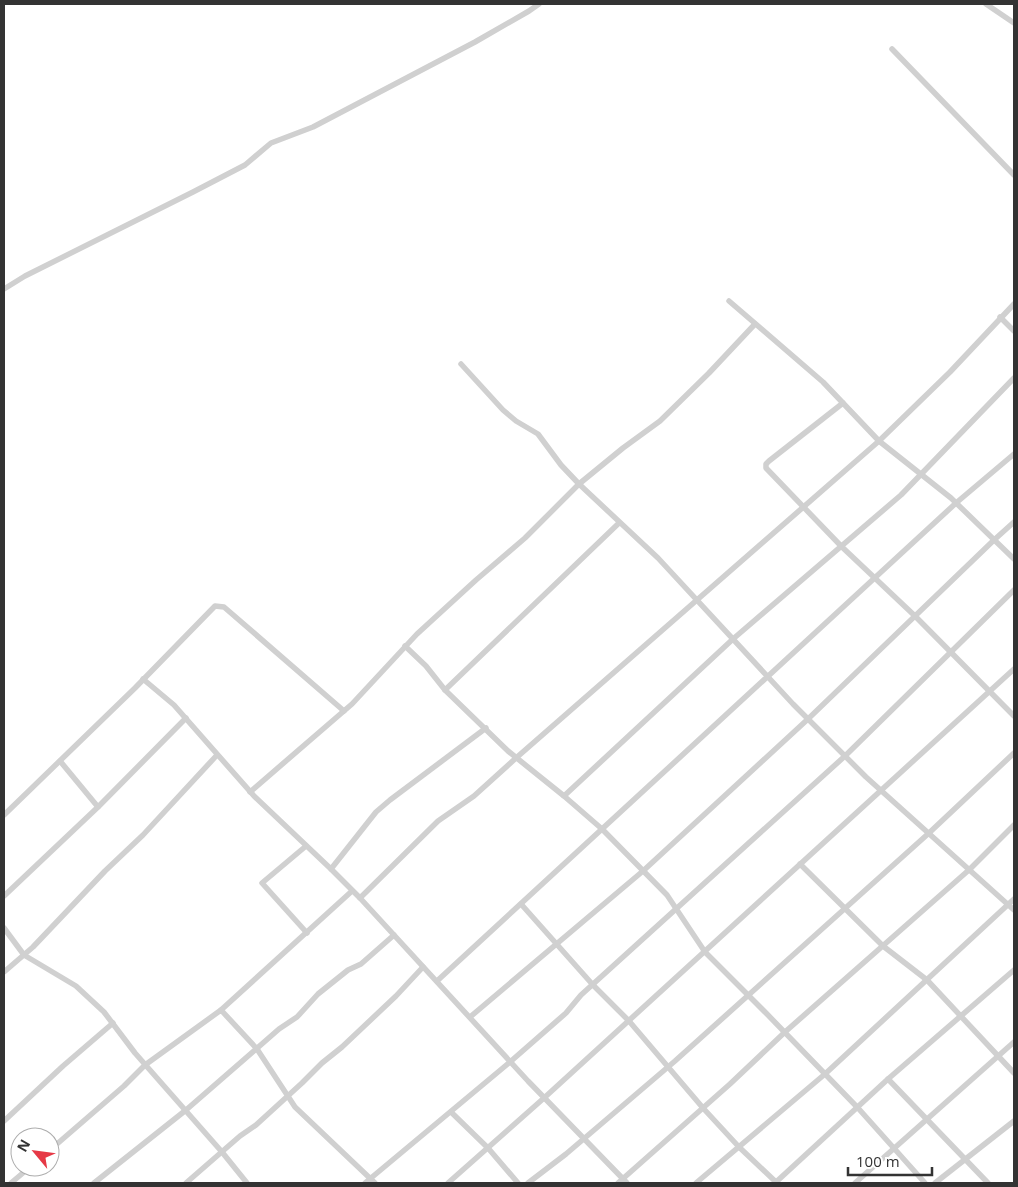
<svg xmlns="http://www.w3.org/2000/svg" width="1018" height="1187" viewBox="0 0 1018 1187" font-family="'Open Sans',sans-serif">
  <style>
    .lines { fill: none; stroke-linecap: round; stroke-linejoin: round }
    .street { stroke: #d0d0d0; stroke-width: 5.5 }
  </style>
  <rect width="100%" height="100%" fill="#fff"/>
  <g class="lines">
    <g class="street">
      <polyline points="986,4 1014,23"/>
      <polyline points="892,49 1014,175"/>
      <polyline points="4,289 25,276 193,192 245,165 271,143 313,127 475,42 529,11 539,4"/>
      <polyline points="729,301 823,382 879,441 951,498 1014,559"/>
      <polyline points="1000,317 1014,331"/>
      <polyline points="461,364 503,410 516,421 538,434 561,465 579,484 658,558 793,704 866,777 1014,910"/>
      <polyline points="843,403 769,461 766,464 766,468 842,547 915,616 1014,716"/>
      <polyline points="405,646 426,666 445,690 508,751 564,796 602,829 667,895 705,952 766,1013 858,1108 925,1183"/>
      <polyline points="143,679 174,705 254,796 331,869 360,898 438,821 474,796 516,758 879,441 950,372 1014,304"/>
      <polyline points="445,690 619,523"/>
      <polyline points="60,761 98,807"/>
      <polyline points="250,792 352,704 417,634 476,580 525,538 579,484 623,448 660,421 709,373 755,324"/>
      <polyline points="564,796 733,639 901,495 1014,378"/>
      <polyline points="4,815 135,688 215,606 224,607 344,711"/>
      <polyline points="306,846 262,883 307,933"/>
      <polyline points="800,864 883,946 927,980 1014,1073"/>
      <polyline points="331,869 376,812 390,800 486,728"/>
      <polyline points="4,896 98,807 186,718"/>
      <polyline points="360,898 528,1081 627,1183"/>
      <polyline points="521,904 593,985 629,1021 703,1108 739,1147 777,1183"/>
      <polyline points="4,928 24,955 76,986 104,1012 135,1053 222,1152 247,1183"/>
      <polyline points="4,972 33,947 105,871 143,835 217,755"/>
      <polyline points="437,981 956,503 1014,454"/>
      <polyline points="221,1010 352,891"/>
      <polyline points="470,1017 643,871 808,719 994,540 1014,522"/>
      <polyline points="888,1079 988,1183"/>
      <polyline points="451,1112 488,1148 518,1183"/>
      <polyline points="4,1121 63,1066 113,1023"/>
      <polyline points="50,1150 124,1086 145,1065 221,1010 257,1049 295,1107 375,1183"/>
      <polyline points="11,1183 30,1167"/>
      <polyline points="94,1183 186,1110 279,1029 297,1017 318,994 348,970 361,964 394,935"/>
      <polyline points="186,1183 240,1136 256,1125 302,1083 322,1063 342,1047 396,996 423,967"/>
      <polyline points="365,1183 510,1062 566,1013 581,995 845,756 1014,590"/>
      <polyline points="448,1183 544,1098 1014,669"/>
      <polyline points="528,1183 566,1154 675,1061 929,833 1014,753"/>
      <polyline points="618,1183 730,1084 785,1032 970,869 1014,825"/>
      <polyline points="696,1183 825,1074 1014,899"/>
      <polyline points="775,1183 888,1079 1014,970"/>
      <polyline points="855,1183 1014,1042"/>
      <polyline points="935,1183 1014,1121"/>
    </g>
  </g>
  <rect width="1018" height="1187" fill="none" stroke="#333333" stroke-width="10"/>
  <g transform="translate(35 1152) rotate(299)"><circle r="24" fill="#ffffff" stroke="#adadad"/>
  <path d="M0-4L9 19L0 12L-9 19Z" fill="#e63946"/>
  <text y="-8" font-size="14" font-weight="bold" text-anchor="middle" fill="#333333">N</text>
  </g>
  <path d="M848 1167v8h84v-8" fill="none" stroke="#333333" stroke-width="2.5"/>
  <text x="856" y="1167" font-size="15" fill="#333333" stroke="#ffffff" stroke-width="4" paint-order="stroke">100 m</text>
</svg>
